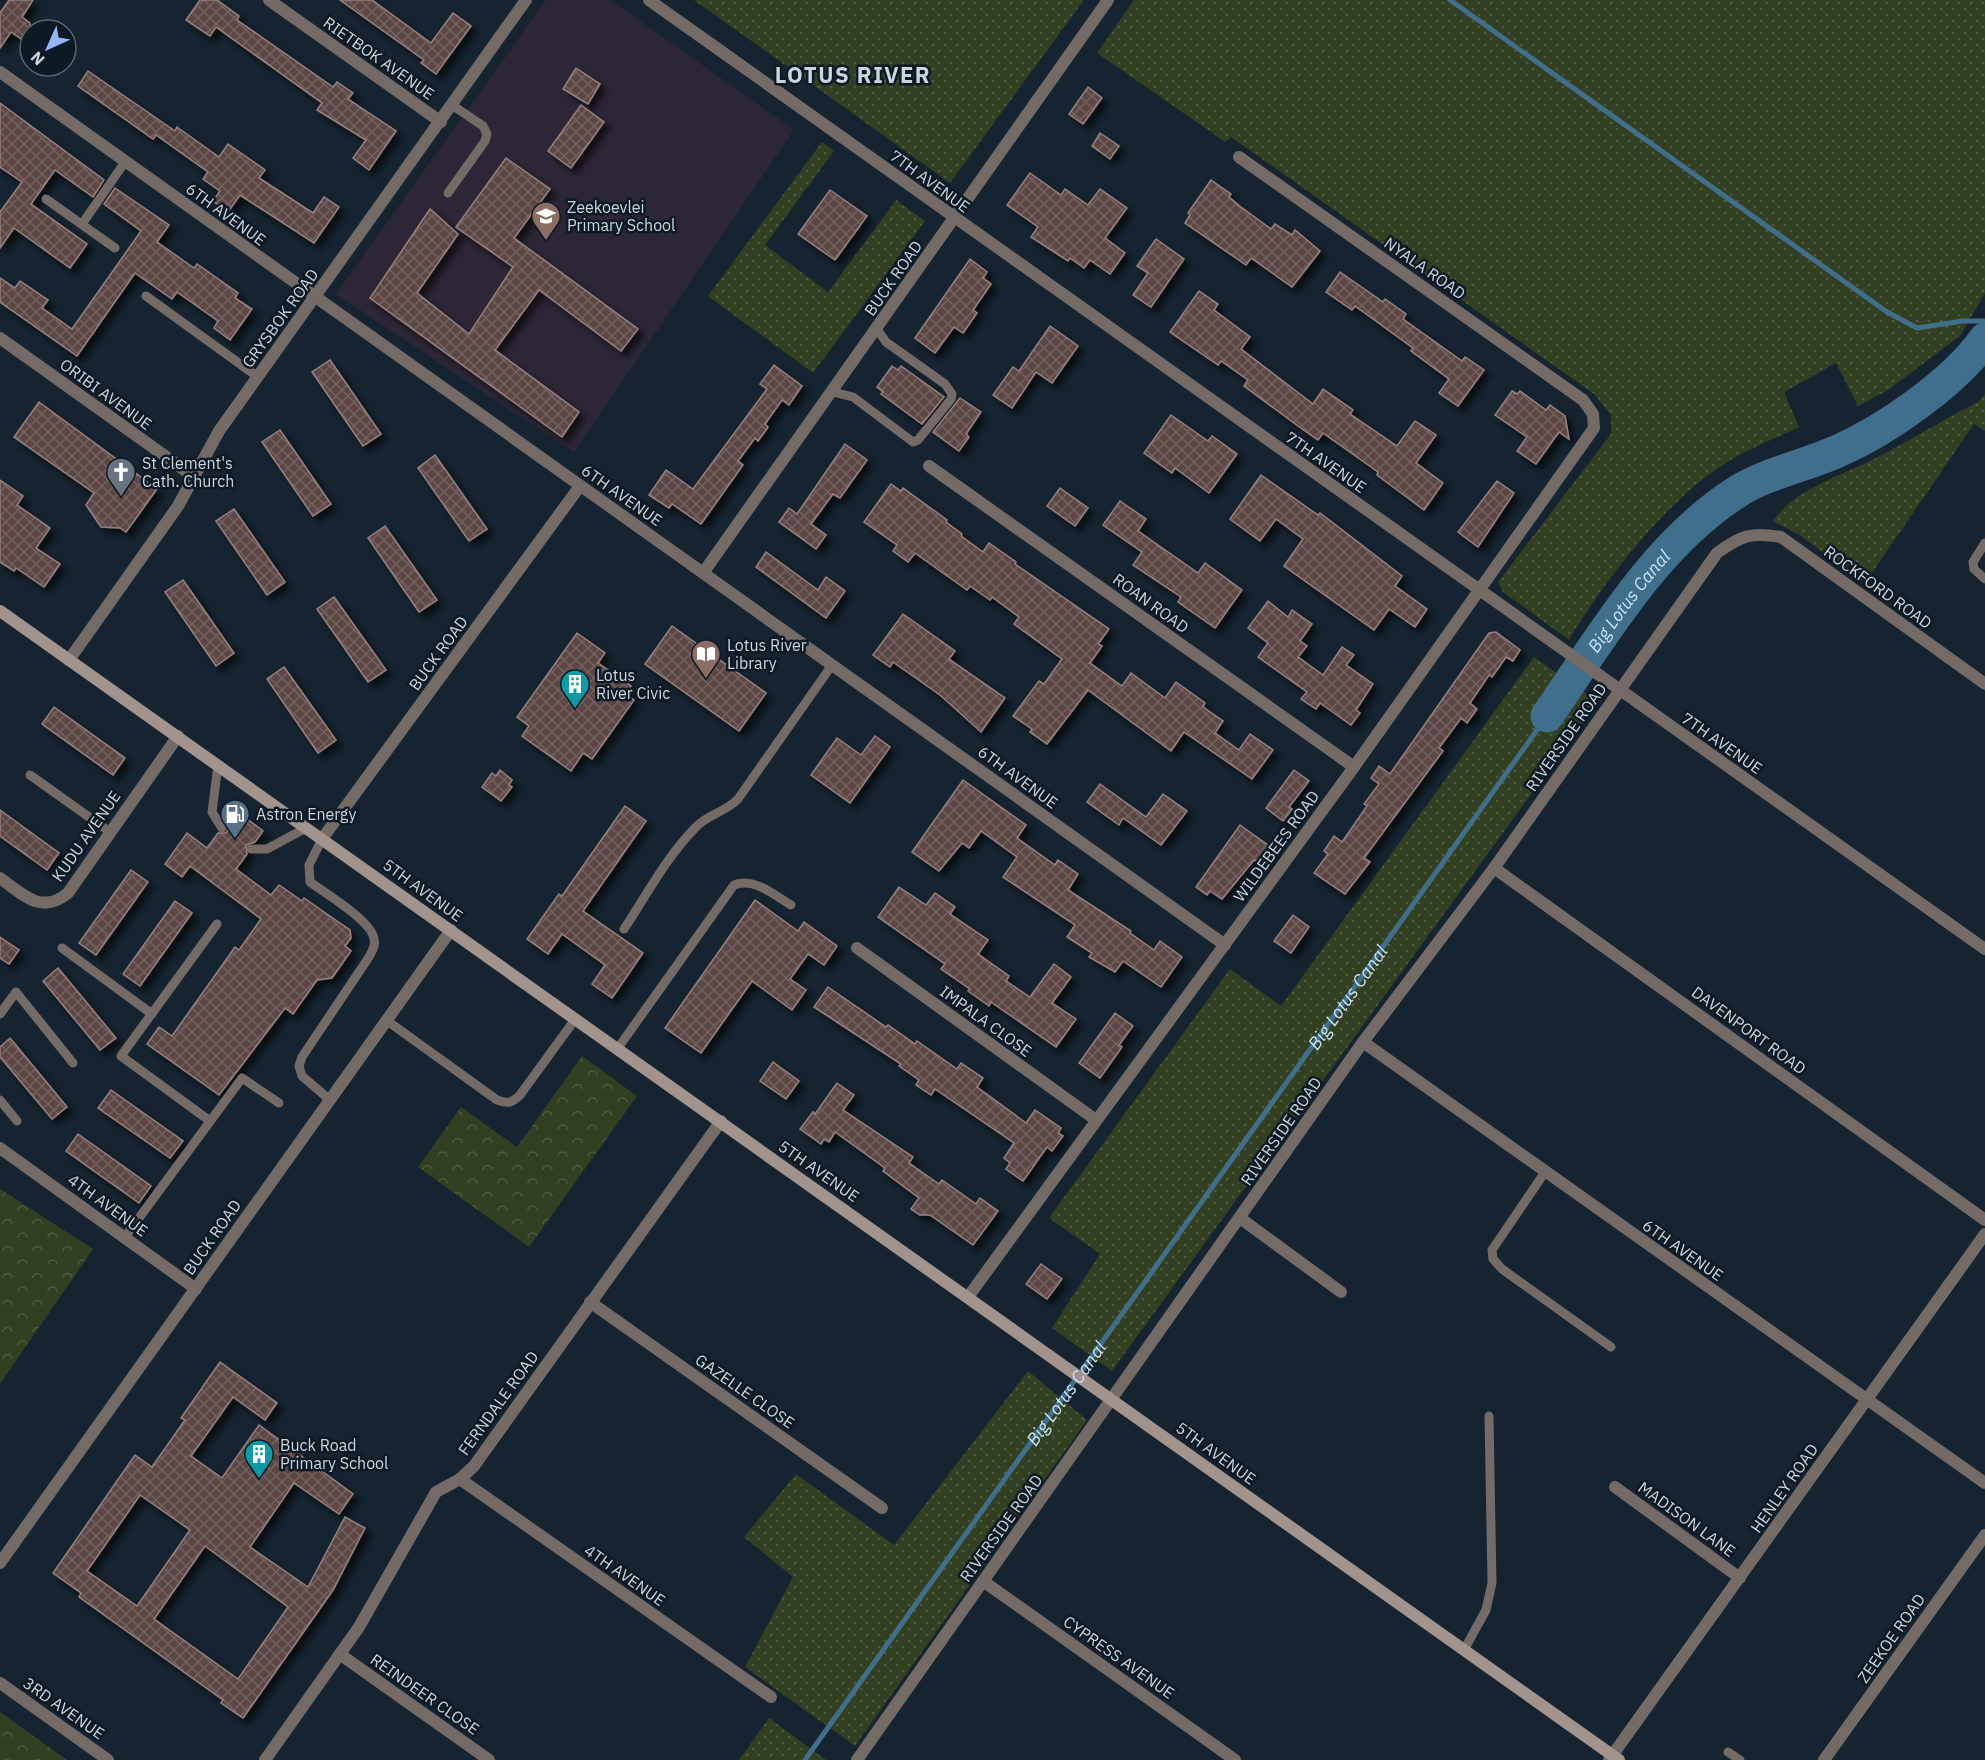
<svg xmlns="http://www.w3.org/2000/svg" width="1985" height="1760" viewBox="0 0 1985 1760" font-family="'IBM Plex Sans',sans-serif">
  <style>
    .education { fill: #2c2636 }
    .grass { fill: url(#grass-dots) }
    .forest { fill: url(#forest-crowns) }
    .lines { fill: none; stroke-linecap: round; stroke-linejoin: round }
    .stream { stroke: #3f6f8c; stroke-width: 5 }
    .river { stroke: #3f6f8c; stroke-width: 33 }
    .building { fill: url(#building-cross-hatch); stroke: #98807e; stroke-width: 1.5; fill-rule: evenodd; filter: url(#shadow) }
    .lane { stroke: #746a66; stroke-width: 9 }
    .street { stroke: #746a66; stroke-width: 12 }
    .secondary { stroke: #a2948d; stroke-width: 12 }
    .labels { text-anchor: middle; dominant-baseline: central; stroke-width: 5; stroke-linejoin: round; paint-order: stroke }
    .street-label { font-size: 16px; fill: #cbd5dd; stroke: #0c1a26 }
    .poi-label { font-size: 16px; fill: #cbd5dd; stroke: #0c1a26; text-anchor: start }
    .water-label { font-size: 18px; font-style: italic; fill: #c8e4f7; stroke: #0c1a26 }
    .district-label { font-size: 22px; font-weight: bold; letter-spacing: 1.5px; fill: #cbd5dd; stroke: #0c1a26 }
  </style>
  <defs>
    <pattern id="grass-dots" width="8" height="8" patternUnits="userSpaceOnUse" patternTransform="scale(1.5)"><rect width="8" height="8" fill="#323f21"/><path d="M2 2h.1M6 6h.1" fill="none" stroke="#4e5a41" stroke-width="1.8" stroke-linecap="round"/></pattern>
    <pattern id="forest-crowns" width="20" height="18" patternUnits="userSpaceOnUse" patternTransform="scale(1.5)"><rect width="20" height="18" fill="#323f21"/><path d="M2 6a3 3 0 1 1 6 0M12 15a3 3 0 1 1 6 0" fill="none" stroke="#4e5a41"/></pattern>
    <pattern id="building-cross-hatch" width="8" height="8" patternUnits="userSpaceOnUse" patternTransform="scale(1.5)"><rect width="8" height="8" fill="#5d4745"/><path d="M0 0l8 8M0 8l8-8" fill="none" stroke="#73615f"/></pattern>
    <filter id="shadow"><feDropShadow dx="5.5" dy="5.5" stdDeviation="3" flood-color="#0009"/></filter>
  </defs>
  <rect width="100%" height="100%" fill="#152430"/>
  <polygon class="education" points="546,0 611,0 794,130 574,452 336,294"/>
  <g class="grass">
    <polygon points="694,0 1084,0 950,183"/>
    <path d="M1134,0H1985V293L1960,336L1888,390L1858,406L1836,363L1784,392L1799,427C1778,437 1756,446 1736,457C1673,491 1605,579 1569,640L1503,592L1498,582L1611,434V415L1594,394L1231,137L1225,142L1097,53Z"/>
    <polygon points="822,142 834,151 765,245 828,292 896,200 925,221 813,373 708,296"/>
    <path d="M1985,394V431L1974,424L1865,583L1798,534L1773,521C1794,489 1841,476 1874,459C1909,441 1943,420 1979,401Z"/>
    <polygon points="1534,657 1598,702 1112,1371 1052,1328 1100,1254 1049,1218 1230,969 1281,1006"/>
    <polygon points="1028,1371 1087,1420 855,1746 745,1667 793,1577 744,1537 796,1474 894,1545"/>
    <polygon points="769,1718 826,1760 739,1760"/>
  </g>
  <g class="forest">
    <polygon points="582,1056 637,1096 529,1247 418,1167 461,1107 517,1147"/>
    <polygon points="0,1189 93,1249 0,1384"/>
    <polygon points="0,1712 67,1760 0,1760"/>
  </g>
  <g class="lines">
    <g class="stream">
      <polyline points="1450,0 1887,312 1917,328 1963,321 1985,321"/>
      <path id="s1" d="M805,1760L1547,716"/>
    </g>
    <path class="river" id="s2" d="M1547,716C1602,637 1654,545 1737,492C1764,474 1808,465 1838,451C1886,430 1955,382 1985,339"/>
  </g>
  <g class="building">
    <polygon points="9,0 33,0 22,17 30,23 30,45 11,32 0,48 0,13"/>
    <polygon points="200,0 217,0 239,16 237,20 333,87 337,82 353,93 348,99 396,131 369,170 353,158 366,140 317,110 322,103 216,27 210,36 186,20"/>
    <polygon points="340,0 372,0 431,43 453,13 471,26 436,74 421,63 424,60"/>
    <polygon points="576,68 600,84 588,104 563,89"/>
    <polygon points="88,71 175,131 177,127 219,157 228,144 265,170 259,178 313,213 324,197 339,207 314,243 240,195 228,212 213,201 220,191 203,179 208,172 156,135 153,139 78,86"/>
    <polygon points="1088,87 1102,98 1083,124 1069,114"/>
    <polygon points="0,103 104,180 93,197 55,170 31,204 87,244 70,268 14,228 0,248 0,212 22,182 0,167"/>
    <polygon points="581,105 604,122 571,168 548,151"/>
    <polygon points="1100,133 1119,146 1110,159 1092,146"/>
    <polygon points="506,158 550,189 514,238 638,329 621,351 539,290 495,350 579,412 562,437 370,298 430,209 458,234 417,293 469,334 513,267 456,227"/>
    <polygon points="1030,173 1061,195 1065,189 1088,205 1100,189 1127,208 1105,238 1125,253 1110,274 1090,260 1084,268 1070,258 1068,261 1031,237 1038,227 1007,205"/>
    <polygon points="1211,180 1231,194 1229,197 1241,207 1271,229 1275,224 1292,235 1295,230 1320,251 1292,287 1251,258 1246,265 1185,223 1190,215 1188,213"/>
    <polygon points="115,188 169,225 157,242 194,268 197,264 238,293 235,298 252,309 230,340 214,328 218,321 177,292 172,299 135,273 77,356 0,302 0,278 15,288 20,281 48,300 42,308 72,329 141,231 104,204"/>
    <polygon points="830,190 867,216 835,260 798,234"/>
    <polygon points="1156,239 1184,259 1151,307 1133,295 1148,273 1137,266"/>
    <polygon points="970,259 987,272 983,278 991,284 973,310 977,313 963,333 954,327 935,353 915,338"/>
    <polygon points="1340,272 1383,302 1385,299 1406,314 1403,319 1462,361 1465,357 1484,370 1458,406 1439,393 1449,379 1411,351 1413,348 1355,306 1352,310 1326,292"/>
    <polygon points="1199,291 1218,304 1214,310 1250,337 1241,349 1313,404 1323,389 1353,410 1350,414 1397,446 1415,421 1436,435 1416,463 1443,483 1424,510 1377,475 1378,472 1323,433 1318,440 1298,426 1244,386 1248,380 1221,361 1218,365 1170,332"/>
    <polygon points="1050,326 1078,346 1052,383 1036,372 1012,408 993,395 1013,367 1019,371"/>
    <polygon points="330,360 381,434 363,446 312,372"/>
    <polygon points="774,365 802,386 789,405 782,400 765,424 768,427 758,441 755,438 738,461 743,465 701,524 672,504 669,508 649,495 666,470 693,489 767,389 760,384"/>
    <polygon points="892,366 898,370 901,366 944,397 922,424 881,394 883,392 877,387"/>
    <polygon points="1512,391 1517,394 1520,391 1546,410 1550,405 1565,416 1569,439 1559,432 1536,464 1517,451 1527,437 1495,415"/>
    <polygon points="960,398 981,412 966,434 969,437 959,451 933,432"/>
    <polygon points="39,402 157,489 126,532 120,528 101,527 86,505 94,493 14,437"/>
    <polygon points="1171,415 1208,441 1212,436 1237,454 1209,493 1175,468 1172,473 1144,453"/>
    <polygon points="280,430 331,504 313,516 262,442"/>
    <polygon points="845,444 867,460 840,498 833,494 811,524 826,535 816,549 779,522 789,508 797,514"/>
    <polygon points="435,455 487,529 469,541 418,468"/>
    <polygon points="1261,475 1318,515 1320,513 1402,576 1395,586 1427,609 1415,627 1389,609 1374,630 1284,566 1303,539 1276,519 1260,541 1230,519"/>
    <polygon points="0,480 23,496 17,505 50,528 36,548 60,564 44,587 16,568 14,571 0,562"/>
    <polygon points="1497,481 1514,493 1478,547 1458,532"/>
    <polygon points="891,484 901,491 903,488 947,520 946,522 962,534 961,536 983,552 989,543 1016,562 1015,564 1109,629 1098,644 1102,646 1090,663 1122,686 1131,673 1165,698 1176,682 1205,703 1203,707 1223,721 1215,733 1239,750 1250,734 1273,750 1252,779 1184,732 1171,751 1088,690 1047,744 1030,732 1032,729 1013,716 1039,681 1044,684 1062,659 1014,624 1019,617 992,597 990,600 970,586 967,590 915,553 908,562 893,551 897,545 864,522"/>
    <polygon points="1060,488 1088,508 1075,526 1047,506"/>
    <polygon points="1120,501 1146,519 1138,531 1198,573 1205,563 1242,590 1215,628 1178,602 1181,597 1133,565 1142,552 1103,525"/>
    <polygon points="234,509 285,582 267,595 216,521"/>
    <polygon points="385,526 437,600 419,612 368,538"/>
    <polygon points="766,552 818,590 826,577 845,591 826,618 756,567"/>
    <polygon points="183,580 234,653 216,666 165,592"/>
    <polygon points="334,597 386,670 368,682 317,609"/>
    <polygon points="1268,601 1288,617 1292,610 1312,624 1300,641 1307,646 1298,657 1323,675 1342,647 1354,655 1346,665 1373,684 1356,710 1360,713 1351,725 1320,703 1316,709 1301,699 1307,692 1258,657 1268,643 1248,628"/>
    <polygon points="903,614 955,651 949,659 1005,698 981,732 940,695 893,662 890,667 873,655"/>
    <polygon points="672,626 766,693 739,731 645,664"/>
    <polygon points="1496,632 1520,650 1513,661 1506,657 1492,677 1489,675 1470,703 1477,709 1467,723 1461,718 1439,748 1443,751 1364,858 1370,862 1345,894 1314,873 1328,854 1324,851 1334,836 1342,842 1367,806 1364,804 1379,784 1371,778 1379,766 1390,774 1489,633"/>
    <polygon points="577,633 605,653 598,663 631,686 625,694 634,700 592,759 583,753 571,771 522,736 529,726 517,717"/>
    <polygon points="284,667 336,740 318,753 267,679"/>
    <polygon points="54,707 125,758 113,775 42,724"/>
    <polygon points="875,736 890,747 850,803 811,775 837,738 861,755"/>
    <polygon points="500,770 512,780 509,785 512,787 501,801 482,787 492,773 496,776"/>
    <polygon points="1294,770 1309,781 1289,807 1292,809 1283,821 1266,808"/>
    <polygon points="963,780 1026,825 1017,838 1055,865 1058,860 1078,874 1068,890 1131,931 1130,933 1154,950 1160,941 1182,957 1161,987 1123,961 1115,972 1089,957 1092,953 1067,937 1075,925 1003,877 1017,857 981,831 969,848 962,843 939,871 912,852"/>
    <polygon points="1100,784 1146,817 1163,794 1187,811 1161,845 1123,818 1119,825 1087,802"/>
    <polygon points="625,806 646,821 583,911 643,953 612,998 592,984 605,965 562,934 548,954 527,939 559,894 562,896"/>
    <polygon points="0,810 59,853 47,870 0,836"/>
    <polygon points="235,810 263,831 255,842 246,845 247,854 236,869 271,895 279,885 302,901 304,898 324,912 350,930 351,938 345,946 351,951 332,978 317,980 293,1014 285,1008 219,1095 147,1044 159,1027 172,1036 235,947 239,950 261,919 190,866 182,877 165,864 187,833 207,848 218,833 226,833 229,828 226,822"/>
    <polygon points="1240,825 1272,848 1261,865 1254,860 1222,899 1210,891 1207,895 1196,887"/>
    <polygon points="131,870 148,882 96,955 79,943"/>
    <polygon points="899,887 926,905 935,893 955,907 950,914 988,940 978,954 1009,976 1006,981 1030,997 1054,964 1071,977 1052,1003 1076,1019 1056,1047 991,1002 989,1006 968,991 970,989 941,969 945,964 878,917"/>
    <polygon points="755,900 798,931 804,922 837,946 824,965 808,954 790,979 806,990 792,1010 752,981 701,1053 665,1028"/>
    <polygon points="175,901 192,913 140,986 123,974"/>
    <polygon points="1293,915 1309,927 1291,953 1274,941"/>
    <polygon points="0,937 19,950 9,964 0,958"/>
    <polygon points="58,968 116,1038 100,1050 43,981"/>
    <polygon points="828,987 886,1027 888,1025 915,1044 917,1041 957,1069 961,1063 983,1078 977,1087 1026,1123 1035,1110 1061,1128 1058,1133 1063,1136 1052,1151 1047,1147 1023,1181 1006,1169 1010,1163 1004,1158 1014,1143 935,1089 931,1095 916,1085 919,1080 899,1066 901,1064 814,1007"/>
    <polygon points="1115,1013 1133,1026 1119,1045 1122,1047 1100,1078 1079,1063"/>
    <polygon points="10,1038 67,1107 52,1119 0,1057 0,1047"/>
    <polygon points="773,1062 799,1081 786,1099 760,1081"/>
    <polygon points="837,1083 854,1095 843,1110 913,1157 909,1163 939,1184 942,1180 976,1204 980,1198 998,1211 973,1245 930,1215 920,1215 911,1209 919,1198 883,1171 885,1168 835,1132 829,1142 824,1139 821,1144 800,1129 813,1112 815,1114"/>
    <polygon points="111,1090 183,1141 170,1158 98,1108"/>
    <polygon points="78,1134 151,1186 139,1203 66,1151"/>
    <polygon points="1041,1264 1062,1279 1047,1299 1026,1284"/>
    <path d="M220,1362L277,1403L265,1420L233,1397L191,1456L222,1478L259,1425L353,1494L339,1514L294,1483L250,1547L308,1587L345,1517L365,1528L333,1590L243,1718L221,1703L223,1700L79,1597L81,1593L53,1573L135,1455L152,1467L185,1420L181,1418ZM140,1495L190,1530L137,1606L87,1571ZM205,1546L288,1607L238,1679L154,1619Z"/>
  </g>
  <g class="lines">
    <g class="lane">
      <polyline points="448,193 485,141 487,134 483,126 452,105"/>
      <polyline points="46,199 115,248"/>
      <polyline points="82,224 125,162"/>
      <polyline points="146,296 258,377"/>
      <polyline points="833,392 853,397 913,442 918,440 951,399 952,394 945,384 886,342 877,329"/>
      <polyline points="1985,543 1973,562 1974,569 1985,579"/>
      <polyline points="218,765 212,812 222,828"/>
      <polyline points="30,775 110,832"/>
      <path d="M322,839L309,865L310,882C325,893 372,921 374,939C376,946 372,951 369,957L302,1057L299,1066L302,1076L330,1100"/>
      <polyline points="251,849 267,849 306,828"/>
      <path d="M624,929C646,896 667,856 696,827C708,814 726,812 738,799L832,665"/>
      <polyline points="62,948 152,1014"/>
      <polyline points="0,1014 16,992 73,1063"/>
      <path d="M386,1020L497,1100C508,1104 512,1103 520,1095L576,1018"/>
      <path d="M618,1048L734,885C754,877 774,895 791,905"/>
      <polyline points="0,1100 17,1121"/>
      <polyline points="210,1121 121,1056 217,924"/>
      <polyline points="1545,1172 1492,1250 1493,1259 1502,1269 1611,1347"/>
      <polyline points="125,1237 242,1078 279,1103"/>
      <polyline points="1464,1650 1486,1610 1492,1583 1489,1416"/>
      <polyline points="1728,1752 1740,1760"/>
    </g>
    <g class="street">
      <polyline points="269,0 441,122"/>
      <polyline points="649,0 1985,949"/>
      <polyline points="0,72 1225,945"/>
      <polyline points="0,338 193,476"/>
      <polyline points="929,466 1354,767"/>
      <polyline points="703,573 1108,0"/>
      <polyline points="69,660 178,506 219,431 526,0"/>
      <polyline points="322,839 580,486"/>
      <polyline points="1494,868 1985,1220"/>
      <path d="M0,878C23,895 42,915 68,893L178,736"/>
      <polyline points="857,948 1096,1120"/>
      <polyline points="1363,1042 1985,1483"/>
      <polyline points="0,1148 196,1289"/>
      <polyline points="1240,1218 1341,1292"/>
      <polyline points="968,1297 1354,767 1594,428 1593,414 1583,400 1239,157"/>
      <polyline points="590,1302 882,1508"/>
      <polyline points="460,1479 771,1697"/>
      <polyline points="1615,1487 1740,1578"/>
      <polyline points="0,1563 451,930"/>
      <polyline points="983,1581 1235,1760"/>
      <polyline points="341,1655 489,1760"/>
      <polyline points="0,1683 108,1760"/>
      <polyline points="265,1760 359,1627 436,1492 460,1479 474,1466 721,1121"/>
      <path d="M857,1760L1363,1042L1494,868L1717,553C1742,535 1751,532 1781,537L1985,684"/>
      <polyline points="1609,1760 1985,1234"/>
      <polyline points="1824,1760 1985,1535"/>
    </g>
    <polyline class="secondary" points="0,611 1619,1760"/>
  </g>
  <defs>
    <g id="school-pin" transform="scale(1.5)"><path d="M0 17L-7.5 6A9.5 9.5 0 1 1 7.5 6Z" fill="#8d6e63" stroke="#0c1a26"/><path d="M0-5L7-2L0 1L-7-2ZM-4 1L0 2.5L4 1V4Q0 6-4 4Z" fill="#fff"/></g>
    <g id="church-pin" transform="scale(1.5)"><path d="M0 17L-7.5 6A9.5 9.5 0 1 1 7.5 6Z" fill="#6b7280" stroke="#0c1a26"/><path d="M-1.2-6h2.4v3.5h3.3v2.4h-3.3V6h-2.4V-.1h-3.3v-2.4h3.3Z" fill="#fff"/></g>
    <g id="library-pin" transform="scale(1.5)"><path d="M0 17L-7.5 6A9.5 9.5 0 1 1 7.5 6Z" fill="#8d6e63" stroke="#0c1a26"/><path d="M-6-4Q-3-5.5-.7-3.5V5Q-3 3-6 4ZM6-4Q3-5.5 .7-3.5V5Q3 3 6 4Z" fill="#fff"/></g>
    <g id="building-pin" transform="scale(1.5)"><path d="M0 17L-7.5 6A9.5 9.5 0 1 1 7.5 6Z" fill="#0f9aa8" stroke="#0c1a26"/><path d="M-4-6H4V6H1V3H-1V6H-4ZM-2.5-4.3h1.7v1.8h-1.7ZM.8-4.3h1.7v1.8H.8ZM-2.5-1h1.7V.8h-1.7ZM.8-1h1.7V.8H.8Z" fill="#fff"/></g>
    <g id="fuel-pin" transform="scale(1.5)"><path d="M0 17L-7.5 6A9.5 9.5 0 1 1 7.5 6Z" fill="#5c6f8a" stroke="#0c1a26"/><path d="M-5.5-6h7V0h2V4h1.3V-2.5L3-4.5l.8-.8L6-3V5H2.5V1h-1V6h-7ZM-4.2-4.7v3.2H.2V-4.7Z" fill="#fff"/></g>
  </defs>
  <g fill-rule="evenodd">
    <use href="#school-pin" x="546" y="216"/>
    <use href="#church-pin" x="121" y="472"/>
    <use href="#library-pin" x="706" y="654"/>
    <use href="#building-pin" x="575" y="684"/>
    <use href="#fuel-pin" x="235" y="814"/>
    <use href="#building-pin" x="259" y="1454"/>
  </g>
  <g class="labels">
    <g class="street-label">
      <text transform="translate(379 58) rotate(35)">RIETBOK AVENUE</text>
      <text transform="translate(930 181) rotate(36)">7TH AVENUE</text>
      <text transform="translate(226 214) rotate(36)">6TH AVENUE</text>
      <text transform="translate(1425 268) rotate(35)">NYALA ROAD</text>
      <text transform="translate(893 278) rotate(-55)">BUCK ROAD</text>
      <text transform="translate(280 318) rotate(-54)">GRYSBOK ROAD</text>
      <text transform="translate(106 394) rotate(36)">ORIBI AVENUE</text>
      <text transform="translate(1326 462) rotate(35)">7TH AVENUE</text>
      <text transform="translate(622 495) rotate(35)">6TH AVENUE</text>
      <text transform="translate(1878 587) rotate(36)">ROCKFORD ROAD</text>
      <text transform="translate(1151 603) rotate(36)">ROAN ROAD</text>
      <text transform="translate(438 653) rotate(-54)">BUCK ROAD</text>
      <text transform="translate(1566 737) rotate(-55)">RIVERSIDE ROAD</text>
      <text transform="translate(1722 743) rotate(35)">7TH AVENUE</text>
      <text transform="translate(1018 777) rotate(36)">6TH AVENUE</text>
      <text transform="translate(86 836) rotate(-55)">KUDU AVENUE</text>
      <text transform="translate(1276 846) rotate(-54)">WILDEBEES ROAD</text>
      <text transform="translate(423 890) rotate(36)">5TH AVENUE</text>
      <text transform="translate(986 1021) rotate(36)">IMPALA CLOSE</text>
      <text transform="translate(1749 1030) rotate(36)">DAVENPORT ROAD</text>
      <text transform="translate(1281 1131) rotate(-55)">RIVERSIDE ROAD</text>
      <text transform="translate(819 1171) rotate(35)">5TH AVENUE</text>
      <text transform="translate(108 1205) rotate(36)">4TH AVENUE</text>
      <text transform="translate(212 1237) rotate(-55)">BUCK ROAD</text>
      <text transform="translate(1683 1250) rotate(35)">6TH AVENUE</text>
      <text transform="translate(745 1391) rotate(35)">GAZELLE CLOSE</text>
      <text transform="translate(498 1403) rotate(-54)">FERNDALE ROAD</text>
      <text transform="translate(1216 1453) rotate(36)">5TH AVENUE</text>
      <text transform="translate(1784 1488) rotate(-55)">HENLEY ROAD</text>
      <text transform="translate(1687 1519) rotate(36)">MADISON LANE</text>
      <text transform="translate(1001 1528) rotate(-54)">RIVERSIDE ROAD</text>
      <text transform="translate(625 1575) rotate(35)">4TH AVENUE</text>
      <text transform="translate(1891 1638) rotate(-55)">ZEEKOE ROAD</text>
      <text transform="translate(1119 1657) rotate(35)">CYPRESS AVENUE</text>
      <text transform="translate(425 1694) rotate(35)">REINDEER CLOSE</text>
      <text transform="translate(64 1708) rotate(35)">3RD AVENUE</text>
    </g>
    <g class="poi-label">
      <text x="567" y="207">Zeekoevlei<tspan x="567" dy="18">Primary School</tspan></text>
      <text x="142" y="463">St Clement's<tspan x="142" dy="18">Cath. Church</tspan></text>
      <text x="727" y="645">Lotus River<tspan x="727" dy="18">Library</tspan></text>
      <text x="596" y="675">Lotus<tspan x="596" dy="18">River Civic</tspan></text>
      <text x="256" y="814">Astron Energy</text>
      <text x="280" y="1445">Buck Road<tspan x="280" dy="18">Primary School</tspan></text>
    </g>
    <g class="water-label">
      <text stroke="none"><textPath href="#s2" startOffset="141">Big Lotus Canal</textPath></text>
      <text stroke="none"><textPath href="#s1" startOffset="936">Big Lotus Canal</textPath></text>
      <text stroke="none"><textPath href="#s1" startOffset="450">Big Lotus Canal</textPath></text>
    </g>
    <g class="district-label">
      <text x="853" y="74">LOTUS RIVER</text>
    </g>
  </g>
  <g transform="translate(48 48) rotate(225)"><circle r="28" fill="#0c1a26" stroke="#58656f" stroke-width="1.5"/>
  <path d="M0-4.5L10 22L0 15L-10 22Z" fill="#93b7fd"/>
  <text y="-9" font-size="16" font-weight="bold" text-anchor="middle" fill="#cbd5dd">N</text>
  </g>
</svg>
